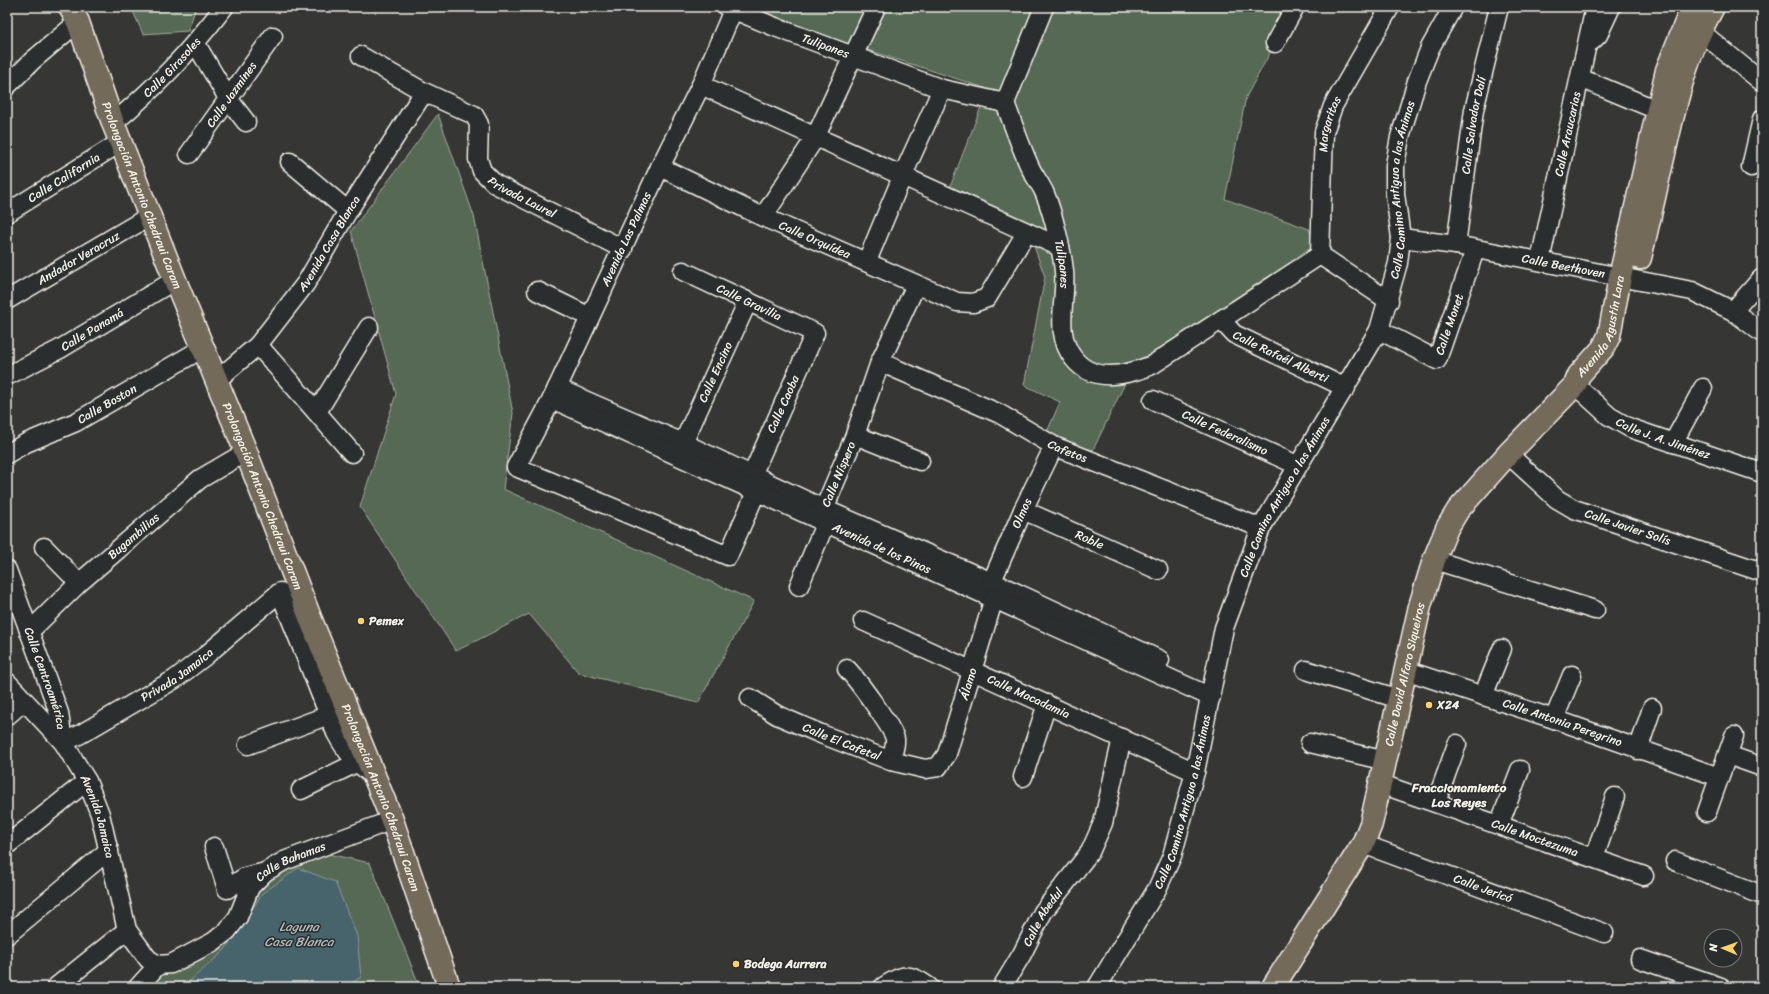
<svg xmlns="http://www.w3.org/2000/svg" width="1769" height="994" viewBox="0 0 1769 994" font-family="Sriracha,sans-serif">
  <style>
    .green { fill: #556954; stroke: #a4ad9e }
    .water { fill: #47636c; stroke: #8c9c9e }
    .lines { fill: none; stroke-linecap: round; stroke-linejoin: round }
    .minor-casing { stroke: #f4f1e8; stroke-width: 21 }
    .major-casing { stroke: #f4f1e8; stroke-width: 25 }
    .minor { stroke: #2a2d2e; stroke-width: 18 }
    .major { stroke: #736b5a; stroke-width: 22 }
    .poi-dot { fill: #ffd166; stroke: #2a2d2e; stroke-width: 1.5 }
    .labels { text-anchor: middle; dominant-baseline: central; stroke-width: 3; stroke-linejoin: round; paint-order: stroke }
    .street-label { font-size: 12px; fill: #f4f1e8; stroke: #2a2d2e }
    .poi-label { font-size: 12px; font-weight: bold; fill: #f4f1e8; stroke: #2a2d2e; text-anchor: start }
    .neighbourhood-label { font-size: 13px; font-weight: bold; fill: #f4f1e8; stroke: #2a2d2e }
    .water-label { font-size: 13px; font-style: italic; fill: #afb8b6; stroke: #2a2d2e }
  </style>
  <rect width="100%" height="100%" fill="#363634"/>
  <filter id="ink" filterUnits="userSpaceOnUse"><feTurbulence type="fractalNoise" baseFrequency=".025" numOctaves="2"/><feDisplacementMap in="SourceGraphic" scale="8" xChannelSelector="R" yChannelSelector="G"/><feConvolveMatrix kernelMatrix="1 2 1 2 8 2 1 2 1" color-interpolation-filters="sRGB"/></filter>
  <g filter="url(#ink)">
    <g class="green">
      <polygon points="131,7 196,7 188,31 143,34"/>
      <polygon points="736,7 1295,7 1246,97 1225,199 1309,229 1314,244 1226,315 1127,379 1093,450 1044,439 1060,402 1024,385 1045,277 1026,224 950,187 988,89"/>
      <polygon points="438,114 474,216 513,413 503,489 754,601 698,703 579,673 529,614 456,651 360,507 396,394 351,231"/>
      <polygon points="328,854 370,863 420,987 144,987 152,976 190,967 220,940 264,879"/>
    </g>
    <polygon class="water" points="298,868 335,882 357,936 361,977 345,987 183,987 225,950 263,893"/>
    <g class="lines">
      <g class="minor-casing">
        <g id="minor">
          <path id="s1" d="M727,7L775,27L942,89L1005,103"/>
          <polyline points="733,10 701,85 660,167 552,399 516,467 728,556 762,479"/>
          <polyline points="1690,23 1762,82"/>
          <polyline points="1592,41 1598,35 1611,7"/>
          <polyline points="1275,43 1295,7"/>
          <polyline points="196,44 229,100 246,122"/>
          <path id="s2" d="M361,56L424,92L474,115L479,124L478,159L482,171L495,184L623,249"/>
          <polyline points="1580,78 1657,110"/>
          <polyline points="701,85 1060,247"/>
          <polyline points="7,86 32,61 78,22"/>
          <path id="s3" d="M1005,103C1013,124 1020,145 1029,165C1033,175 1041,184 1045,194C1053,213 1062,251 1064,271C1067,300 1053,333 1074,359C1094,384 1128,375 1152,365L1320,255"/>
          <polyline points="1005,103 1044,7"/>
          <path id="s4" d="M113,123C155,89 191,50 224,7"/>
          <path id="s5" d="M189,154L273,36"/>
          <polyline points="290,162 348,211"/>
          <path id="s6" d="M660,167L763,217L957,302L973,303L987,298L1026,233"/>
          <polyline points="1751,167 1762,119"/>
          <path id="s7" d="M7,213L121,142"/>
          <polyline points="763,217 815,138 876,7"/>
          <path id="s8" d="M1401,238L1456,245L1692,291L1733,311L1762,333"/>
          <path id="s9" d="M1456,245L1474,110L1499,7"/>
          <path id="s10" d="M1320,255L1324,132L1333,106L1390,7"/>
          <polyline points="1320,255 1389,301"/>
          <polyline points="867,261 902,177 942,89"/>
          <path id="s11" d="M1540,261L1595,7"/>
          <path id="s12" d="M683,271L815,333L752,475"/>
          <polyline points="537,291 590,317"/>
          <path id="s13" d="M7,300L150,216"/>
          <polyline points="1733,311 1762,278"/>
          <path id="s14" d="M1221,320L1234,334L1346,388"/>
          <path id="s15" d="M1379,330L1437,360L1475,250"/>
          <polyline points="258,345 352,453"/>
          <path id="s16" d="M880,362L1000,414L1054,446L1261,528"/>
          <path id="s17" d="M7,376L60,349L175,280"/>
          <path id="s18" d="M217,380L258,345L306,283L348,211L424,92"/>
          <path id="s19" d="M1575,385L1609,416L1630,428L1762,473"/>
          <polyline points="557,388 683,443 824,509 1017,593 1160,660"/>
          <path id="s20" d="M552,399L1211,697"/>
          <path id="s21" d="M1153,400L1297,465"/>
          <polyline points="317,412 369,327"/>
          <polyline points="855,435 920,461"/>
          <path id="s22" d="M683,443L748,301"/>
          <polyline points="1673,443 1703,388"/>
          <path id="s23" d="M7,454L26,443L76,422L203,348"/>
          <path id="s24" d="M1508,454L1557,499L1574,509L1762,572"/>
          <path id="s25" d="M1023,510L1158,570"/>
          <polyline points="44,547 79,583"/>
          <polyline points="1434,560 1595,610"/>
          <path id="s26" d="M7,570L59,713L63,742L79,735L175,679L205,656L280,592L336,733C347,754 357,763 375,777"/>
          <path id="s27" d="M992,581L1023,510L1054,446"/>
          <path id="s28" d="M799,586L825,524L824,509L855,435L880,362L916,285"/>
          <path id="s29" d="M863,621L1195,772"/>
          <path id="s30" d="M29,632L79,583L200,479L246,452"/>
          <path d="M847,669C856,678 893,728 895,739C896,746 892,754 891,761"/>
          <polyline points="1306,670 1399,699"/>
          <path id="s31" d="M1405,670L1554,719L1719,777"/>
          <path id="s32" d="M7,682L63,742L87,781L100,814L127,930L148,959L158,965"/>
          <polyline points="1483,696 1502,649"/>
          <path id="s33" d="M750,698L777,715L821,734L891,761L925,769L938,767L947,754L994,598"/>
          <polyline points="7,716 24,701"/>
          <polyline points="1554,719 1572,675"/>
          <polyline points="1310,743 1386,761"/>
          <polyline points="248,745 329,715"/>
          <polyline points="1638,750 1652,708"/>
          <polyline points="1728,755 1762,767"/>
          <polyline points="1023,777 1047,704"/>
          <path id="s34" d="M1381,784L1644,876"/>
          <polyline points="301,790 356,763"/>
          <polyline points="1436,802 1457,744"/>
          <polyline points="1707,812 1734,736"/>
          <polyline points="1499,825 1520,770"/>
          <path id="s35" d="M1363,844L1604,933"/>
          <polyline points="7,845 87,781"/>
          <polyline points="214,847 227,889 245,877 262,873"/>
          <polyline points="1594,858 1615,797"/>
          <polyline points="1675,861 1762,895"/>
          <polyline points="7,935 109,850"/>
          <polyline points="1640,959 1721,987"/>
          <polyline points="56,987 127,930"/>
          <path id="s36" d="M138,987L158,965L171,964L213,942L227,931L238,917L250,887L265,872L284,861L392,820"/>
          <path d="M883,987C903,974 909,972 929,987"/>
          <path id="s37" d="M1002,987L1022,954L1043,912L1090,852L1103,823L1122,738"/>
          <path id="s38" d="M1097,987L1157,889L1172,856L1195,772L1224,628L1261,528L1379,330L1398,263L1401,238L1395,194V165L1400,137L1417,81L1430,48L1453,7"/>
        </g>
      </g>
      <g class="major-casing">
        <g id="major">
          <path id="s39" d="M70,7L78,22L113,123L175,280L246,452L311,620L392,820L449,987"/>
          <path d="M1640,258C1649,221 1657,183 1666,145C1677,96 1688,51 1713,7"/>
          <path id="s40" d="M1273,987L1363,844L1371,824L1420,606L1434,560L1447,528L1458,510L1508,454L1575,385L1579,375L1603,348L1609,336L1620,277L1667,70L1692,7"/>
        </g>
      </g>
      <use href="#minor" class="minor"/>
      <use href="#major" class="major"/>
    </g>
  </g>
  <g class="poi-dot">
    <circle cx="361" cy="621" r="4"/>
    <circle cx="1429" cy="705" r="4"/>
    <circle cx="736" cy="964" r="4"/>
  </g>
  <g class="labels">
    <g class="street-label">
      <text stroke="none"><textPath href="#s1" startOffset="106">Tulipanes</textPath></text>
      <text stroke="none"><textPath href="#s4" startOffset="81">Calle Girasoles</textPath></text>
      <text stroke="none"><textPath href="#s5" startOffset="73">Calle Jazmines</textPath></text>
      <text stroke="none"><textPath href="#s10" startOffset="132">Margaritas</textPath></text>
      <text stroke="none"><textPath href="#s9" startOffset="121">Calle Salvador Dalí</textPath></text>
      <text stroke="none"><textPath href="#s11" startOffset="130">Calle Araucarias</textPath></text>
      <text stroke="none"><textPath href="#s7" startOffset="67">Calle California</textPath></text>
      <text stroke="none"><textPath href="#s38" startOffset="866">Calle Camino Antiguo a las Ánimas</textPath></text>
      <text stroke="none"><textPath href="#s39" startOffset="202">Prolongación Antonio Chedraui Caram</textPath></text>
      <text stroke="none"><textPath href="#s2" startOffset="234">Privada Laurel</textPath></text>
      <text transform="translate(626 239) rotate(-65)">Avenida Las Palmas</text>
      <text stroke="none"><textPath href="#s6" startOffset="171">Calle Orquídea</textPath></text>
      <text stroke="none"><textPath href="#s18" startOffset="178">Avenida Casa Blanca</textPath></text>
      <text stroke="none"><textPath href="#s13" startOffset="83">Andador Veracruz</textPath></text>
      <text stroke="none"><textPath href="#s3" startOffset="172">Tulipanes</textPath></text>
      <text stroke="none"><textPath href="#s8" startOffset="165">Calle Beethoven</textPath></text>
      <text stroke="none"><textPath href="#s12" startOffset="73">Calle Gravilia</textPath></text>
      <text stroke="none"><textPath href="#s15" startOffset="103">Calle Monet</textPath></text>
      <text stroke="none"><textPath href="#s40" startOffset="755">Avenida Agustín Lara</textPath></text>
      <text stroke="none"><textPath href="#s17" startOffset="97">Calle Panamá</textPath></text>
      <text stroke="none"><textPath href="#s14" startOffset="71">Calle Rafaél Alberti</textPath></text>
      <text stroke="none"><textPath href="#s22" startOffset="78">Calle Encino</textPath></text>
      <text stroke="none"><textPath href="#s23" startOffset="112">Calle Boston</textPath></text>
      <text transform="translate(783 404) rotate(-66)">Calle Caoba</text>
      <text stroke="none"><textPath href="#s21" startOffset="79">Calle Federalismo</textPath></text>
      <text stroke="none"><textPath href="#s19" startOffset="105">Calle J. A. Jiménez</textPath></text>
      <text stroke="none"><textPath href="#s16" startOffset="208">Cafetos</textPath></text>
      <text stroke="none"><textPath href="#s28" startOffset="120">Calle Níspero</textPath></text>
      <text stroke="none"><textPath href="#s39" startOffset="526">Prolongación Antonio Chedraui Caram</textPath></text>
      <text stroke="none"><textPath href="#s38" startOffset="530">Calle Camino Antiguo a las Ánimas</textPath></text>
      <text stroke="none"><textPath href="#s27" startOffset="74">Olmos</textPath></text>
      <text stroke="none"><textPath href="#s24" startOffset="143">Calle Javier Solís</textPath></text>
      <text stroke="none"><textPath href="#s30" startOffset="142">Bugambilias</textPath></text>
      <text stroke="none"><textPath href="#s25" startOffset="73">Roble</textPath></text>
      <text stroke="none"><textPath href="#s20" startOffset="362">Avenida de los Pinos</textPath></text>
      <text stroke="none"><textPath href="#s26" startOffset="314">Privada Jamaica</textPath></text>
      <text stroke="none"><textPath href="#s40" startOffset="344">Calle David Alfaro Siqueiros</textPath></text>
      <text stroke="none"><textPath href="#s26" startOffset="115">Calle Centroamérica</textPath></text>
      <text stroke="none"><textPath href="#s33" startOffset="292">Álamo</textPath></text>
      <text stroke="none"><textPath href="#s29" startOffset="182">Calle Macadamia</textPath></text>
      <text stroke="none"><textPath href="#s31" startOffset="166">Calle Antonia Peregrino</textPath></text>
      <text stroke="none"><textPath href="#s33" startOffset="102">Calle El Cafetal</textPath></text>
      <text stroke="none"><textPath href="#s39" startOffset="850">Prolongación Antonio Chedraui Caram</textPath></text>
      <text stroke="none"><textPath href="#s38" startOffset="206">Calle Camino Antiguo a las Ánimas</textPath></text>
      <text stroke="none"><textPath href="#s32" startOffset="165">Avenida Jamaica</textPath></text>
      <text stroke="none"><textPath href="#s34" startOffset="163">Calle Moctezuma</textPath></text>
      <text stroke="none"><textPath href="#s36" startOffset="207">Calle Bahamas</textPath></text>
      <text stroke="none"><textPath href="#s35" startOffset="128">Calle Jericó</textPath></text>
      <text stroke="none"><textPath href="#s37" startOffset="81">Calle Abedul</textPath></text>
    </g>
    <g class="poi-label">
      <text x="369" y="621">Pemex</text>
      <text x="1437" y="705">X24</text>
      <text x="744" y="964">Bodega Aurrera</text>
    </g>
    <g class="neighbourhood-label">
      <text x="1459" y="787">Fraccionamiento<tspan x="1459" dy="15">Los Reyes</tspan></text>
    </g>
    <g class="water-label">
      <text x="299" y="926">Laguna<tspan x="299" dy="15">Casa Blanca</tspan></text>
    </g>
  </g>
  <rect width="1769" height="994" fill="none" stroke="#2a2d2e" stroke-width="24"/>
  <rect x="12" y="12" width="1745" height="970" fill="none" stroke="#f4f1e8" stroke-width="1.5" filter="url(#ink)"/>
  <g transform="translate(1723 948) rotate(272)"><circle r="19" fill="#2a2d2e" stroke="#7b7b78"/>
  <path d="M0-3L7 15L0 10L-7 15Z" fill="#ffd166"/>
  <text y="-6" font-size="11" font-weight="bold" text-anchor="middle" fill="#f4f1e8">N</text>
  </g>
</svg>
